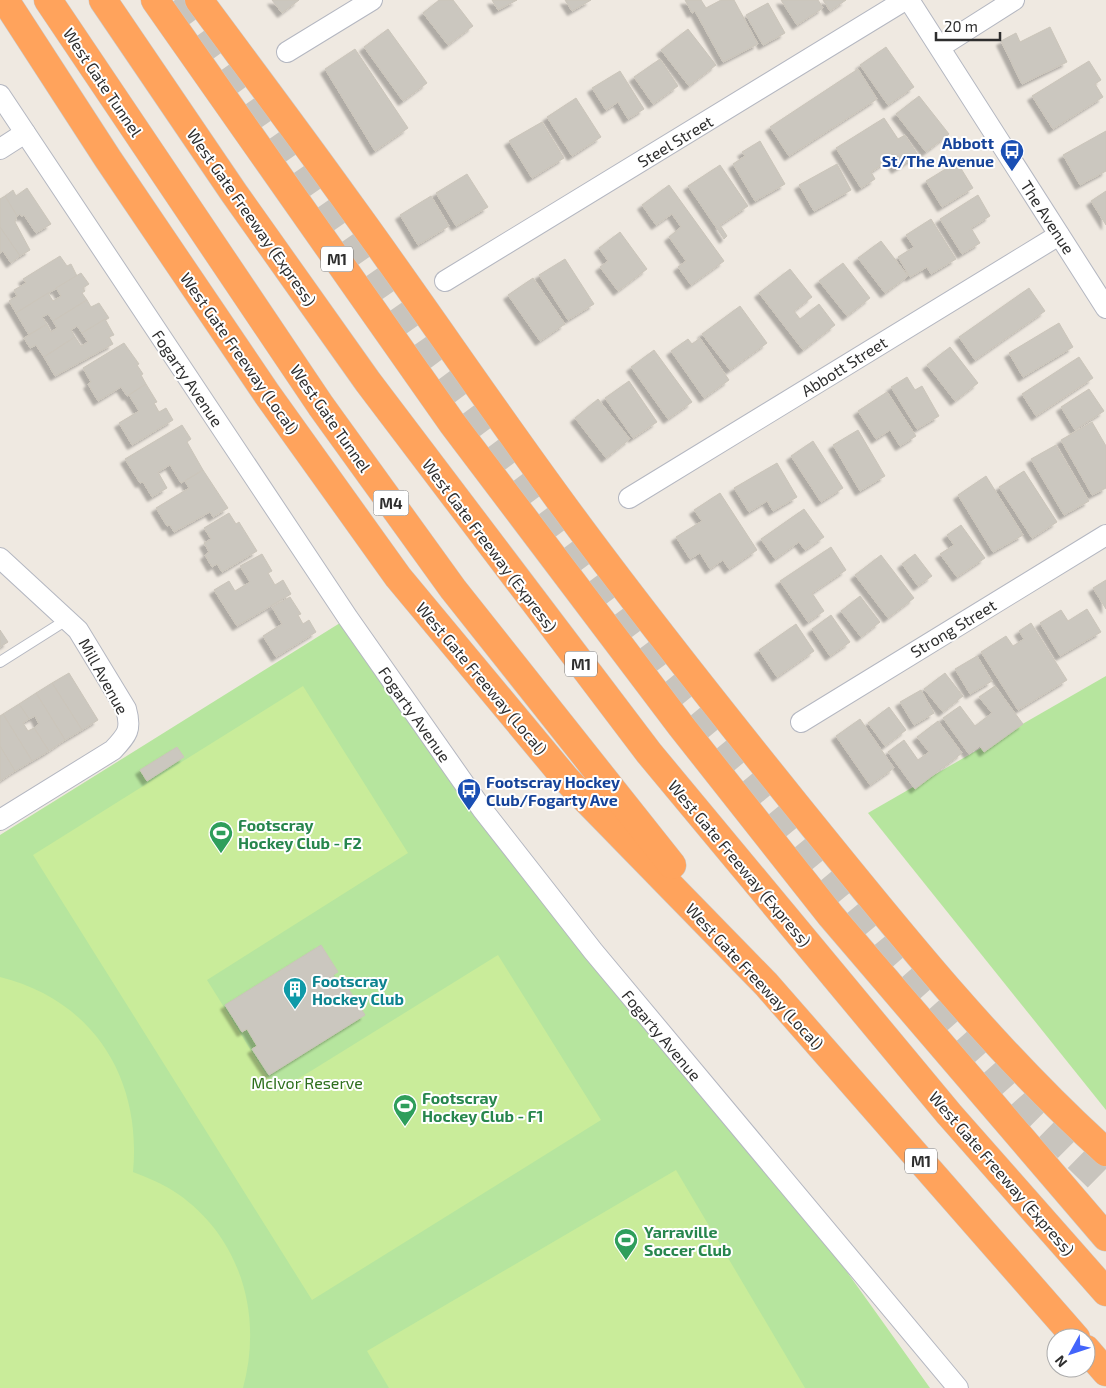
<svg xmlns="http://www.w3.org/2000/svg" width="1106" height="1388" viewBox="0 0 1106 1388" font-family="'Exo 2',sans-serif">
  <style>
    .green { fill: #b6e59e }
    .pitch { fill: #c9ec9a }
    .building { fill: #cbc7bf; stroke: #cbc5ba; filter: url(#shadow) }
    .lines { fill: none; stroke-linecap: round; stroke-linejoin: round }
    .motorway-tunnel { stroke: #c8c4bd; stroke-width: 28; stroke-dasharray: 28 14; stroke-linecap: butt }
    .service-casing { stroke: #b4b7c1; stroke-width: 12 }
    .minor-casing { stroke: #b4b7c1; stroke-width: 22 }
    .motorway-casing { stroke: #c9c9c9; stroke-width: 29 }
    .service { stroke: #fff; stroke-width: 10 }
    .minor { stroke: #fff; stroke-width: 20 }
    .motorway { stroke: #ffa35c; stroke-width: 28 }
    .labels { text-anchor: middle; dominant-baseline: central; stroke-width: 4; stroke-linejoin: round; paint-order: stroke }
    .shield { fill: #fff; stroke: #6d6d6d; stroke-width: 1 }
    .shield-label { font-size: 15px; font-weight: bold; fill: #2e2e2e }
    .street-label { font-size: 16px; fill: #2e2e2e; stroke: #fff }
    .transit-label { font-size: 16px; font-weight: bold; fill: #164399; stroke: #fff; text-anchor: end }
    .leisure-label { font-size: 16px; font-weight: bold; fill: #27864d; stroke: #fff; text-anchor: start }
    .culture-label { font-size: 16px; font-weight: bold; fill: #0d838f; stroke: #fff; text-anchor: start }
    .park-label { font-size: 16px; fill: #2c6e1b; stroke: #fff }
  </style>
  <defs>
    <filter id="shadow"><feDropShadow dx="-4.5" dy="4.5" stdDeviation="1" flood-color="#0004"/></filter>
  </defs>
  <rect width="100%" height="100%" fill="#efe9e1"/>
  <g class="green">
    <polygon points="348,618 482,809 767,1160 930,1388 0,1388 0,835"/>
    <polygon points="1106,676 1106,1110 868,813"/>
  </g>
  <g class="pitch">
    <polygon points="303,686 408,853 207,980 277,1092 498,955 601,1120 312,1300 33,855"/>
    <path d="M0,977C93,1000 142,1078 133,1172C148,1178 164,1184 178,1194C241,1238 263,1315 243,1388H0Z"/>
    <polygon points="676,1170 805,1388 389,1388 367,1351"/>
  </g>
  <g class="building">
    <polygon points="272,0 299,0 282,13"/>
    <polygon points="439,0 453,0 473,26 448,45 423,13"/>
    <polygon points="492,0 517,0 498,10"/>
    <polygon points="565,0 591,0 572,11"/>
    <polygon points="685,0 701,0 706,8 721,0 734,0 758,44 723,62 695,11 692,13"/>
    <polygon points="781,0 818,0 823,8 797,25"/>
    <polygon points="823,0 846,0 830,11"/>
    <polygon points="768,3 785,33 763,45 746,15"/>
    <polygon points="1050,27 1067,62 1022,84 1001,41 1016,33 1020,42"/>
    <polygon points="388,29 427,83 403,101 364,47"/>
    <polygon points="688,29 716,65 689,86 661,50"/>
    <polygon points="886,47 914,87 888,105 860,65"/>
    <polygon points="355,49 408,128 375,151 325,69"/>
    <polygon points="660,59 678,86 653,104 634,77"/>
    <polygon points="1089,61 1101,80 1095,84 1103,97 1053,129 1032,96"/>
    <polygon points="858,69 877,99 789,156 770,127"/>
    <polygon points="620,71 644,109 628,119 618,102 606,110 592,88"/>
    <polygon points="919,96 949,134 926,152 896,114"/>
    <polygon points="576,98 601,137 572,156 547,117"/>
    <polygon points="884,118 898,139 905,135 918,155 896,169 890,159 871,172 875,179 861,188 836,148"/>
    <polygon points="542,122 564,158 532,178 509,141"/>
    <polygon points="1106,131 1106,171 1080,185 1063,155"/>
    <polygon points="760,141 785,184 755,201 733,164 745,156 742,152"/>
    <polygon points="957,162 973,188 942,207 926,181"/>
    <polygon points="837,164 851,190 814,211 799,185"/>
    <polygon points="720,165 748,206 720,225 727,236 724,239 688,186"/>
    <polygon points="467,174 488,207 456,226 436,193"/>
    <polygon points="669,185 724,261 691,285 678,267 686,261 669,237 681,227 672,214 656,225 642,205"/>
    <polygon points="27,188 51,224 36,233 24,215 22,217 20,214 17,216 5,196 13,190 16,196"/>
    <polygon points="1106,191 1106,225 1091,201"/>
    <polygon points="978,195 990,216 971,228 980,243 962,254 940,219"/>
    <polygon points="5,196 17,216 15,222 30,250 20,256 0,227 0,199"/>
    <polygon points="431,196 449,226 418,245 400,215"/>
    <polygon points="931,219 956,259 931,274 927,267 910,277 898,257 914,247 906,235"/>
    <polygon points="0,227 20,256 11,263 3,251 0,253"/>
    <polygon points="620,232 647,269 618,291 600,267 608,261 599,248"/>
    <polygon points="881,241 908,276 885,293 858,258"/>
    <polygon points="60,256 67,266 71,264 77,276 16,313 9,301 17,296 14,290 26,283 23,279"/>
    <polygon points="565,259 594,304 568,320 539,275"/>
    <polygon points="843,263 870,298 847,316 819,281"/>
    <polygon points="790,269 812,297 794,311 800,319 819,304 835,325 803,350 759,293"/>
    <polygon points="81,273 89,284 83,288 85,291 82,293 87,300 53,321 48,314 42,317 47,324 29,335 16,313 48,293 53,301 61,296 56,288"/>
    <polygon points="533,278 565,324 540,341 508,295"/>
    <polygon points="1029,288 1045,311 975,360 959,337"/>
    <polygon points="87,300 91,307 99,303 109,318 82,333 77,326 71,330 75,337 44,357 36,345 30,348 24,338 47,324 51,332 57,328 53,321"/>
    <polygon points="740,306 767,343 730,370 702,334"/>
    <polygon points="105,319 114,335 109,337 113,344 55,376 44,357 75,337 81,346 88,342 82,333"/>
    <polygon points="1059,323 1073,347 1023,377 1009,353"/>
    <polygon points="700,338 729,380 704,398 671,351 688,339 692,344"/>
    <polygon points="124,343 139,364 137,365 143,374 141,375 146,384 127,396 121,387 98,401 88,384 91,382 83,368"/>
    <polygon points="950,347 978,383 955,401 927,365"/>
    <polygon points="654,350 692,402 668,419 631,367"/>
    <polygon points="1079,357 1093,378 1036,416 1022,394"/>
    <polygon points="907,377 915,390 922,386 939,416 917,429 891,387"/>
    <polygon points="629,381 657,422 633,438 605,398"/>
    <polygon points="146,384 157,402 154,403 159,412 166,408 173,420 132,445 119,423 139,411 129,395"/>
    <polygon points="1089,389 1104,411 1075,430 1061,407"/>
    <polygon points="887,392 916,436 900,446 890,430 876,439 858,411"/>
    <polygon points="598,399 630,439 606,458 575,418"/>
    <polygon points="1092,422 1106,446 1106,488 1092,495 1061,440"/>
    <polygon points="182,425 191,439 187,442 203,470 181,483 170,465 158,472 167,488 152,497 143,482 140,483 125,459"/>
    <polygon points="858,430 885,476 860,491 833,445"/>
    <polygon points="813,441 843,488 821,502 791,456"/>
    <polygon points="1056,445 1089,501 1064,515 1031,459"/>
    <polygon points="777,463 797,497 773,511 767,501 749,512 734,488"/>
    <polygon points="203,470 228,508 213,517 210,512 174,532 170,525 167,526 156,508 189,488 185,481"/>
    <polygon points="1024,471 1057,522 1032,538 999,487"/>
    <polygon points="986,476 1023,535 993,552 958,495"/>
    <polygon points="720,493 757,550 729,569 723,560 710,569 700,553 690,559 676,537 702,521 694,510"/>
    <polygon points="804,509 824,537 805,550 799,542 775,559 761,539"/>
    <polygon points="229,513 236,524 239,522 257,551 222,572 217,564 212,567 205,555 209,552 204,543 211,539 204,528"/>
    <polygon points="961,525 985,558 957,577 940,554 954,545 947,535"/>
    <polygon points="831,547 846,570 812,593 824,611 808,622 780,581"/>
    <polygon points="262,554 272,571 268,573 275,585 283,580 291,594 237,626 214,590 229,581 235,591 250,582 240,566"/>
    <polygon points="915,554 932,576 918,586 902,564"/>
    <polygon points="881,555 914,598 888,618 855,575"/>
    <polygon points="1106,580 1106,609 1093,588"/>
    <polygon points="860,596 880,622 861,637 841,611"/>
    <polygon points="290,597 301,614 298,615 303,624 309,620 316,632 276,657 263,636 282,624 272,607"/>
    <polygon points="1087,609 1101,632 1060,656 1040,623 1061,610 1068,621"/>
    <polygon points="831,615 850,642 830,656 812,629"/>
    <polygon points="1031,623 1067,680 1018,710 981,652 1006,636 1013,646 1024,639 1019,631"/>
    <polygon points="796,624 814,651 777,677 759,650"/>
    <polygon points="0,630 8,642 0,647"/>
    <polygon points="977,656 992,681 970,694 955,669"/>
    <polygon points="69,673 98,720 82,730 52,683"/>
    <polygon points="945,673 963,696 943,712 924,689"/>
    <polygon points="52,683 82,730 65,740 36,693"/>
    <polygon points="995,686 1023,724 984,752 980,746 969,754 943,718 960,706 975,726 992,713 979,697"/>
    <polygon points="921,690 934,713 914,725 900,702"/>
    <polygon points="36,693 65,740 49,751 34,728 39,724 35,716 29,719 19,704"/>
    <polygon points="19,704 29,719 23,723 28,731 34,728 49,751 32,761 3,714"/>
    <polygon points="889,707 906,730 885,746 868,723"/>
    <polygon points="3,714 32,761 15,771 0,746 0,716"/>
    <polygon points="860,719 894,768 870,785 836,736"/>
    <polygon points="938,721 962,753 915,789 888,752 904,740 918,760 929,752 917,737"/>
    <polygon points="0,746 15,771 0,781"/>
    <polygon points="177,747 184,757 147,781 140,770"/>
    <polygon points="321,945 338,972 333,975 344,991 348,988 365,1015 269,1075 252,1049 257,1046 247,1029 242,1032 225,1005"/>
  </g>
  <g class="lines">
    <polyline class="motorway-tunnel" points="175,0 253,108 428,360 665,680 891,954 1030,1111 1106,1186"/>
    <g class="service-casing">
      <polyline id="service" points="0,662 68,619"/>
    </g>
    <g class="minor-casing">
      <g id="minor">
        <polyline points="909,0 1106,308"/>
        <polyline points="940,47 1014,0"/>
        <polyline points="287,52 372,0"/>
        <polyline points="0,95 348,618 482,809 593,951 958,1388"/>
        <polyline points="0,149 25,133"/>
        <polyline points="445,281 905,0"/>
        <polyline points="629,498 1059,235"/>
        <path d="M0,558L78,630L126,709C132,730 127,735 113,750L0,820"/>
        <polyline points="801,722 1106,535"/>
      </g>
    </g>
    <g class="motorway-casing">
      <g id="motorway">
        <polyline points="5,0 108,159 267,394 398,577 566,779 766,984 1076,1338"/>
        <polyline points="48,0 321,406 453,589 672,865"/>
        <polyline points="103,0 234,193 368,382 649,753 949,1114 1106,1292"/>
        <polyline points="155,0 452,423 681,726 831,916 1106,1237"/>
        <path d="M199,0C250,69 302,138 352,208C424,307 493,410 566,509C640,610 718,708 797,806C894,926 991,1048 1106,1152"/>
        <polyline points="1086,1349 1106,1372"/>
      </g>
    </g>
    <use href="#service" class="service"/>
    <use href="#minor" class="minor"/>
    <use href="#motorway" class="motorway"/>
  </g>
  <defs>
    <g id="bus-pin" transform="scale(1.25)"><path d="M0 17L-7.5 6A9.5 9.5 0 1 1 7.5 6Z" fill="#1a4fb4" stroke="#fff"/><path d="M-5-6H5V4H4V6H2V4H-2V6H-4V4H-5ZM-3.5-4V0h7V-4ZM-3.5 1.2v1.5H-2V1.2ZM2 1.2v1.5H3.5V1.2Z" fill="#fff"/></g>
    <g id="stadium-pin" transform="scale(1.25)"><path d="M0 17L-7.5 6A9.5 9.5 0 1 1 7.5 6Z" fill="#2e9e5b" stroke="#fff"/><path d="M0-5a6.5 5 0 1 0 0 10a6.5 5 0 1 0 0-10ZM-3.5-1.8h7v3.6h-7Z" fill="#fff"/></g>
    <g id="building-pin" transform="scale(1.25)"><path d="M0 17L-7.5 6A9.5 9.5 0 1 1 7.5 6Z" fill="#0f9aa8" stroke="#fff"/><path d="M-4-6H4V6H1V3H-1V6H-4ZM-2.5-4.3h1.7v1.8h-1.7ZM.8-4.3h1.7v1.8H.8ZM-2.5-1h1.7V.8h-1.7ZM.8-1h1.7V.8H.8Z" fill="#fff"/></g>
  </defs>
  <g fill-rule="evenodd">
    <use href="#bus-pin" x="1012" y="151"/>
    <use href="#bus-pin" x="469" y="790"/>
    <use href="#stadium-pin" x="221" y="833"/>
    <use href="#building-pin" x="295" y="989"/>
    <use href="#stadium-pin" x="405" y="1106"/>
    <use href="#stadium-pin" x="626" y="1240"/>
  </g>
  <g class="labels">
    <g class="shield">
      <rect x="321" y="246.5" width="32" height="25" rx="4"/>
      <rect x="373.5" y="490.5" width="35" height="25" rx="4"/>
      <rect x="565" y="651.5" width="32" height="25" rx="4"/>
      <rect x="905" y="1148.5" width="32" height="25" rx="4"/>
    </g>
    <g class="shield-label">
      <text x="337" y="259">M1</text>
      <text x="391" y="503">M4</text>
      <text x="581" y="664">M1</text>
      <text x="921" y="1161">M1</text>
    </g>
    <g class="street-label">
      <text transform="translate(103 82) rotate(56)">West Gate Tunnel</text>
      <text transform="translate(675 141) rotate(-31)">Steel Street</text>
      <text transform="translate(252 217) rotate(55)">West Gate Freeway (Express)</text>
      <text transform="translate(1048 217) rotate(57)">The Avenue</text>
      <text transform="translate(240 353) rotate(55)">West Gate Freeway (Local)</text>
      <text transform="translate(844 366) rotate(-32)">Abbott Street</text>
      <text transform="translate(188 378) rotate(56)">Fogarty Avenue</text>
      <text transform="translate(331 418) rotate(55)">West Gate Tunnel</text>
      <text transform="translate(490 545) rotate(53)">West Gate Freeway (Express)</text>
      <text transform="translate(953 628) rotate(-31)">Strong Street</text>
      <text transform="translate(104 676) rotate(61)">Mill Avenue</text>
      <text transform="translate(482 678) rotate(50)">West Gate Freeway (Local)</text>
      <text transform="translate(415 714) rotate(55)">Fogarty Avenue</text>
      <text transform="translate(740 863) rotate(50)">West Gate Freeway (Express)</text>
      <text transform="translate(755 976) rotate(47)">West Gate Freeway (Local)</text>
      <text transform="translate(662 1035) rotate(50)">Fogarty Avenue</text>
      <text transform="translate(1002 1173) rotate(49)">West Gate Freeway (Express)</text>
    </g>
    <g class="transit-label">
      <text x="994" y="142">Abbott<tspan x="994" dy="18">St/The Avenue</tspan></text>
      <text x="486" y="781" text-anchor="start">Footscray Hockey<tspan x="486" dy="18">Club/Fogarty Ave</tspan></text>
    </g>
    <g class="leisure-label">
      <text x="238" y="824">Footscray<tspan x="238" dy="18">Hockey Club - F2</tspan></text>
      <text x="422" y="1097">Footscray<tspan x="422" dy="18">Hockey Club - F1</tspan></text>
      <text x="644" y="1231">Yarraville<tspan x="644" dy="18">Soccer Club</tspan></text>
    </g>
    <g class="culture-label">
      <text x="312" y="980">Footscray<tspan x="312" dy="18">Hockey Club</tspan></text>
    </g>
    <g class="park-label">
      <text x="307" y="1082">McIvor Reserve</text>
    </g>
  </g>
  <g transform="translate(1071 1353) rotate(230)"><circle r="24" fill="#ffffff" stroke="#ababab"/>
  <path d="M0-4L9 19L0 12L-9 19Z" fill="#4264fb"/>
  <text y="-8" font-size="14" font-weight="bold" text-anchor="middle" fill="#2e2e2e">N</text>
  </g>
  <path d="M936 32v8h64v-8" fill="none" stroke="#2e2e2e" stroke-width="2.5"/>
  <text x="944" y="32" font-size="15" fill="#2e2e2e" stroke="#ffffff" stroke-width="4" paint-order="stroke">20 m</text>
</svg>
